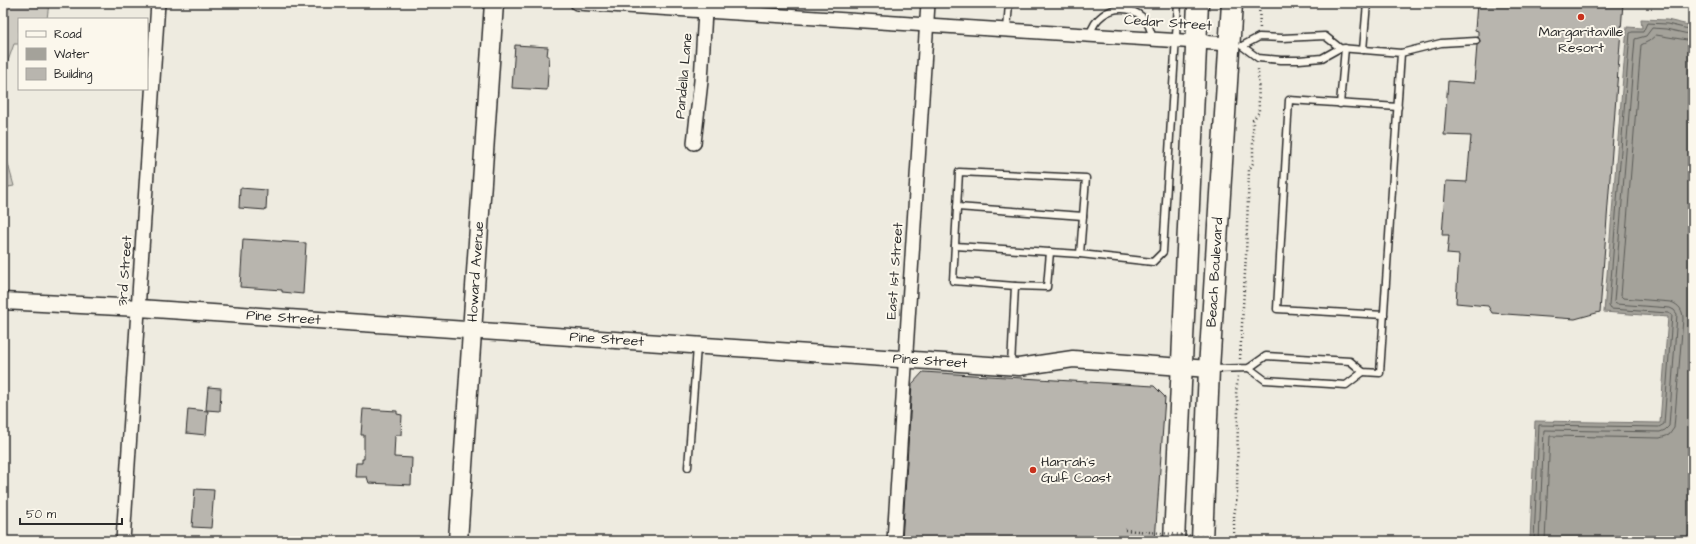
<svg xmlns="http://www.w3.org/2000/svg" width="1696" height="544" viewBox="0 0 1696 544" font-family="'Architects Daughter',sans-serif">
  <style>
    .green { fill: #cecbc2; stroke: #7c7b76 }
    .water { fill: #a4a29a; stroke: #74726e }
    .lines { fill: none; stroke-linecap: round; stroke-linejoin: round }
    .shore { stroke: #5b5b57; stroke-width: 1 }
    .building { fill: #b8b5ae; stroke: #2b2b2b }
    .service-casing { stroke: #2b2b2b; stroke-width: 9 }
    .minor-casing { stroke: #2b2b2b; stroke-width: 16 }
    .tertiary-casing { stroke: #2b2b2b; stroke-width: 19 }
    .secondary-casing { stroke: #2b2b2b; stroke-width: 21 }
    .primary-casing { stroke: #2b2b2b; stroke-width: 23 }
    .path { stroke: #2b2b2b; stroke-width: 2.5; stroke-dasharray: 1 3; stroke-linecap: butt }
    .service { stroke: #fbf7ec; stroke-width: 6 }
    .minor { stroke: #fbf7ec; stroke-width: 13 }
    .tertiary { stroke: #fbf7ec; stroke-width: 16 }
    .secondary { stroke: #fbf7ec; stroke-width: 18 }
    .primary { stroke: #fbf7ec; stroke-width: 20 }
    .path-bridge { stroke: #2b2b2b; stroke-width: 2.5; stroke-dasharray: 1 3; stroke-linecap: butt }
    .poi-dot { fill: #c8321e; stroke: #fbf7ec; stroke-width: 1.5 }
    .labels { text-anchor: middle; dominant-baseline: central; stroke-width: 4; stroke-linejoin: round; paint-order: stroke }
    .street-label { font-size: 14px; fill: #2b2b2b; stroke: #fbf7ec }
    .poi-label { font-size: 14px; fill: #2b2b2b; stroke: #fbf7ec }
  </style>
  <rect width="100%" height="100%" fill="#eeebe0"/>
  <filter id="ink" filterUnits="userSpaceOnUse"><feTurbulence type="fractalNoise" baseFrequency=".025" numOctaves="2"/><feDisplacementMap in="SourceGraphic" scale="8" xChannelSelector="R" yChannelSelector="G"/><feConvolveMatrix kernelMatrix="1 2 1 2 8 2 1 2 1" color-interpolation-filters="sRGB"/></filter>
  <g filter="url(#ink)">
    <g class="green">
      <polygon points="3,3 49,3 47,19 19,19 19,44 14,44 3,75"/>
      <polygon points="3,146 14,186 3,188"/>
    </g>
    <polygon class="water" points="1641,19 1667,20 1693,26 1693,541 1530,541 1535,421 1660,423 1668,317 1604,312 1627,27 1642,28"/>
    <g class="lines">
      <g class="shore">
        <polyline points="1534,541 1539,425 1659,427 1664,424 1672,315 1668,313 1611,309 1609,306 1630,33 1632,32 1643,32 1647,23 1667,24 1693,30"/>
        <polyline points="1539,541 1544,430 1660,432 1665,430 1669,426 1677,314 1674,310 1670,308 1616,304 1614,302 1635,39 1646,36 1652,28 1666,29 1693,35"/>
        <path d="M1545,541L1550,436L1660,438L1669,435L1674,428L1683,319C1683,310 1679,305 1671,302L1623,298L1621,296L1641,45L1649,41L1656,35L1693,41"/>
      </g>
    </g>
    <g class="building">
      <polygon points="1477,3 1623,3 1600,312 1575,319 1492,313 1488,306 1456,303 1459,255 1447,254 1449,235 1442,235 1446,181 1467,182 1471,136 1444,135 1448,81 1474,83 1477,45 1480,41 1478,37 1478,31 1475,30"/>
      <polygon points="515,45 548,47 547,56 549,56 547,90 512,88"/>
      <polygon points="240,188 267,190 266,210 239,208"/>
      <polygon points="243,239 306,243 303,294 282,292 282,290 240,287"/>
      <polygon points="923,372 1154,386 1165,397 1155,541 902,541 912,384"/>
      <polygon points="208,387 221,388 220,411 206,410"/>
      <polygon points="188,409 208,411 206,435 186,433"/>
      <polygon points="363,409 397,411 397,414 402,415 401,435 395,435 394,457 412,458 411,485 369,483 367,477 355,477 356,463 362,463 362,459 364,459 364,435 361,435"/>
      <polygon points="195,489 214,490 211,528 192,527"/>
    </g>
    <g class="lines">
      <g class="service-casing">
        <g id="service">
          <polyline points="1007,30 1009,3"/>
          <path d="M1090,35C1098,0 1148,0 1152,38"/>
          <polyline points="1363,50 1367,3"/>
          <polyline points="1401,53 1441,43 1476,41"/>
          <polyline points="1340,104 1345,48"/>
          <polyline points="957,207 1083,216"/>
          <polyline points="955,246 1080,254"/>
          <polyline points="1015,286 1047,287 1050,252"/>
          <polyline points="1384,315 1277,309 1289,100 1398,107"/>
          <polyline points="1011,366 1015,286 953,281 959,172 1086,178 1080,254 1153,262 1163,252 1178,3"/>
          <polyline points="1249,368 1265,380 1346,385 1363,372"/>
          <polyline points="1212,369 1249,368 1266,356 1350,361 1363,372 1380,373 1401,53 1340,48 1322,58 1299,60 1281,60 1258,58 1242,46 1259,37 1282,38 1325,36 1340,48"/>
          <polyline points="688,467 697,347"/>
        </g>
      </g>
      <g class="minor-casing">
        <g id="minor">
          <polyline points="577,3 1230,44"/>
          <polyline points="694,143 701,81 705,11"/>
          <polyline points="123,541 158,3"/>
          <polyline points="894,541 928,3"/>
        </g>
      </g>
      <g class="tertiary-casing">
        <g id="tertiary">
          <path id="s1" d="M3,301L139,308L1019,367L1073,359L1209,369"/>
        </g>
      </g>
      <g class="secondary-casing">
        <g id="secondary">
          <path id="s2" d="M458,541L494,3"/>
        </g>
      </g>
      <g class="primary-casing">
        <g id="primary">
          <polyline points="1174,541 1198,3"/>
          <path id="s3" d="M1202,541L1209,369L1232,3"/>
        </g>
      </g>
      <g class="path">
        <polyline points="1259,3 1260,29"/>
        <polyline points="1240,359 1246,255 1249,170 1253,163 1253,120 1259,112 1258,67"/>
        <polyline points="1234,541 1234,516 1237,496 1238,405 1236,394 1238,376"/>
      </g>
      <use href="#service" class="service"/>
      <use href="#minor" class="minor"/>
      <use href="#tertiary" class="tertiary"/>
      <use href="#secondary" class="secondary"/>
      <use href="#primary" class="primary"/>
      <polyline class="path-bridge" points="1125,530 1254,541"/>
    </g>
  </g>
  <g class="poi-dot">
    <circle cx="1581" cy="17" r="4"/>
    <circle cx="1033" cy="470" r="4"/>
  </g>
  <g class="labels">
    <g class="street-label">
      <text transform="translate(1168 23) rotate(4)">Cedar Street</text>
      <text transform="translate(684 76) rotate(-85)">Pandella Lane</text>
      <text transform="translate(125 271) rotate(-86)">3rd Street</text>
      <text transform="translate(895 271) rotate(-86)">East 1st Street</text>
      <text stroke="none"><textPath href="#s2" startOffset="270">Howard Avenue</textPath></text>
      <text stroke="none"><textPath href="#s3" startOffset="269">Beach Boulevard</textPath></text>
      <text stroke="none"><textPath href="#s1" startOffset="281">Pine Street</textPath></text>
      <text stroke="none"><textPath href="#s1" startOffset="605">Pine Street</textPath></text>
      <text stroke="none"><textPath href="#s1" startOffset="929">Pine Street</textPath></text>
    </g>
    <g class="poi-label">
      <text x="1581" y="32">Margaritaville<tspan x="1581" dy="16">Resort</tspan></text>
      <text x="1041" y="462" text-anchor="start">Harrah's<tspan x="1041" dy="16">Gulf Coast</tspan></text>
    </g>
  </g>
  <rect width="1696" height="544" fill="none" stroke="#fbf7ec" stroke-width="16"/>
  <rect x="8" y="8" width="1680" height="528" fill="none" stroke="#2b2b2b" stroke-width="1.5" filter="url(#ink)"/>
  <rect x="18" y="18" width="130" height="72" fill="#fbf7ec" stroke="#a8a59f"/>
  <rect x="26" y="31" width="20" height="6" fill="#fbf7ec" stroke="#a8a59f"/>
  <text x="54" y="38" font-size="12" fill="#2b2b2b">Road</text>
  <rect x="26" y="48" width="20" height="12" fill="#a4a29a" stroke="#a8a59f"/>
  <text x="54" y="58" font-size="12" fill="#2b2b2b">Water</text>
  <rect x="26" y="68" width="20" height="12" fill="#b8b5ae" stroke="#a8a59f"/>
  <text x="54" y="78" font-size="12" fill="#2b2b2b">Building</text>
  <path d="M20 518v6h102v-6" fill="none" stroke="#2b2b2b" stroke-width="2"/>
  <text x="26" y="518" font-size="12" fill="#2b2b2b" stroke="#fbf7ec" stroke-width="3" paint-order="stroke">50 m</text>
</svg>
